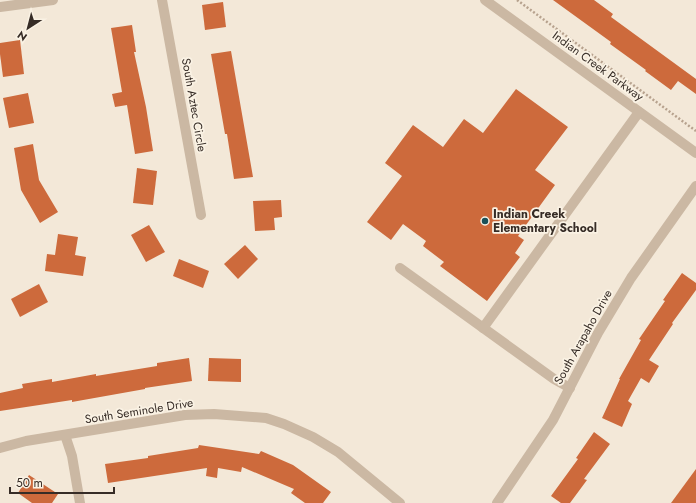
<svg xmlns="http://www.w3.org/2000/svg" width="696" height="503" viewBox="0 0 696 503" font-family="Jost,sans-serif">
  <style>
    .building { fill: #cd6a3c }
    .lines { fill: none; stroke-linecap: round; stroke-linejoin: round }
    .path { stroke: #b7a28e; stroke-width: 2.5; stroke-dasharray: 2 2; stroke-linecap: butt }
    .minor { stroke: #cbb8a3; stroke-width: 10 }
    .poi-dot { fill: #195059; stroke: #faf2e4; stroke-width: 1.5 }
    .labels { text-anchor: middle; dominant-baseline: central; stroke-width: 3.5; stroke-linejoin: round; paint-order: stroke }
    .street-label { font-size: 12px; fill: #362c26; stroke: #faf2e4 }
    .poi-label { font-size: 12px; font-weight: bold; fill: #362c26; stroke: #faf2e4; text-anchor: start }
  </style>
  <rect width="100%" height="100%" fill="#f3e8d8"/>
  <g class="building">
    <polygon points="553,0 594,0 613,14 611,17 696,79 696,94 678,81 671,90 645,71 646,70 610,44 611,42"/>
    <polygon points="223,2 226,27 205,30 202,5"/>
    <polygon points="132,25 136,52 134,52 146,107 153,151 135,154 127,105 115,107 112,94 122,92 111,28"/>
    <polygon points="20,40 24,74 3,77 0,54 0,43"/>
    <polygon points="231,51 253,177 234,179 227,134 225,134 211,54"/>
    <polygon points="516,89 568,127 535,170 555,185 518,236 524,240 515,253 520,257 487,301 440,266 444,262 423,246 426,241 403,224 391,240 367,222 402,176 385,163 413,125 443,147 464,119 483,133"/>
    <polygon points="28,93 34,123 9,128 3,98"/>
    <polygon points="33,144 39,180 58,212 40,223 21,190 14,148"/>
    <polygon points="137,168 157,171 153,205 133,203"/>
    <polygon points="281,200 282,217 274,218 275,230 255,231 253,201"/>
    <polygon points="149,225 165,252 146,262 131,235"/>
    <polygon points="58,234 78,237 75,255 86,257 83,276 45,271 47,254 55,255"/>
    <polygon points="245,245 258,259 238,279 224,264"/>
    <polygon points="179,259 209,271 203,288 173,276"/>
    <polygon points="682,273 696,283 696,290 672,323 673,324 649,360 659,366 649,383 641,378 628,401 632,404 622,427 602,418 620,379 619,379 641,340 639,339 665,301 663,300"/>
    <polygon points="39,284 48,302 20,317 11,299"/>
    <polygon points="189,358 192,381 145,388 145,389 72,402 72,400 0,411 0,393 23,388 22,384 52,379 52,382 96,374 96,376 157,366 157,363"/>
    <polygon points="209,358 241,359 241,382 208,381"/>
    <polygon points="594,432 610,444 584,479 587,480 570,503 561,503 551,496 578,459 576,458"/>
    <polygon points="199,445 259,454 261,451 293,465 331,492 323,503 305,503 291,493 294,489 242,467 241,472 218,468 217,478 206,476 207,468 108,483 105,464 148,458 148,456 198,448"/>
    <polygon points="696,469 696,503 671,503"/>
    <polygon points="29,475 58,494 52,503 32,503 18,493"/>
  </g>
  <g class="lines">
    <polyline class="path" points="517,0 696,131"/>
    <g class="minor">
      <polyline points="162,0 201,215"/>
      <polyline points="485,0 696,153"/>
      <polyline points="0,7 53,0"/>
      <polyline points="400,268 554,379 570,388"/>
      <polyline points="483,328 639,112"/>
      <polyline points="65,435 72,456 80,503"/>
      <polyline points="0,448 26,441 185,415 214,414 266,418 284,424 313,437 338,452 400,503"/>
      <polyline points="497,503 553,420 598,333 631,278 696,186"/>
    </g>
  </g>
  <circle class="poi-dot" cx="485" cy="221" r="4"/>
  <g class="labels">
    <g class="street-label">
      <text transform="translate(598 66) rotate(36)">Indian Creek Parkway</text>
      <text transform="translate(194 105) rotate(80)">South Aztec Circle</text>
      <text transform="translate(583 337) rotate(-61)">South Arapaho Drive</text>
      <text transform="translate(139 411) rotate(-9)">South Seminole Drive</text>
    </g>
    <g class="poi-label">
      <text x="493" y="214">Indian Creek<tspan x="493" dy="14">Elementary School</tspan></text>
    </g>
  </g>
  <g transform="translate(28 28) rotate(216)" stroke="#faf2e4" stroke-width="3" paint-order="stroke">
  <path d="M0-3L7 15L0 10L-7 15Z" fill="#362c26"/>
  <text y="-6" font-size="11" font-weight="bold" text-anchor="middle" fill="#362c26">N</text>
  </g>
  <path d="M10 487v6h104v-6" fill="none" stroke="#362c26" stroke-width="2"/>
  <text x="16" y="487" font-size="12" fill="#362c26" stroke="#faf2e4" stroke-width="3" paint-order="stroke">50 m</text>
</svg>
